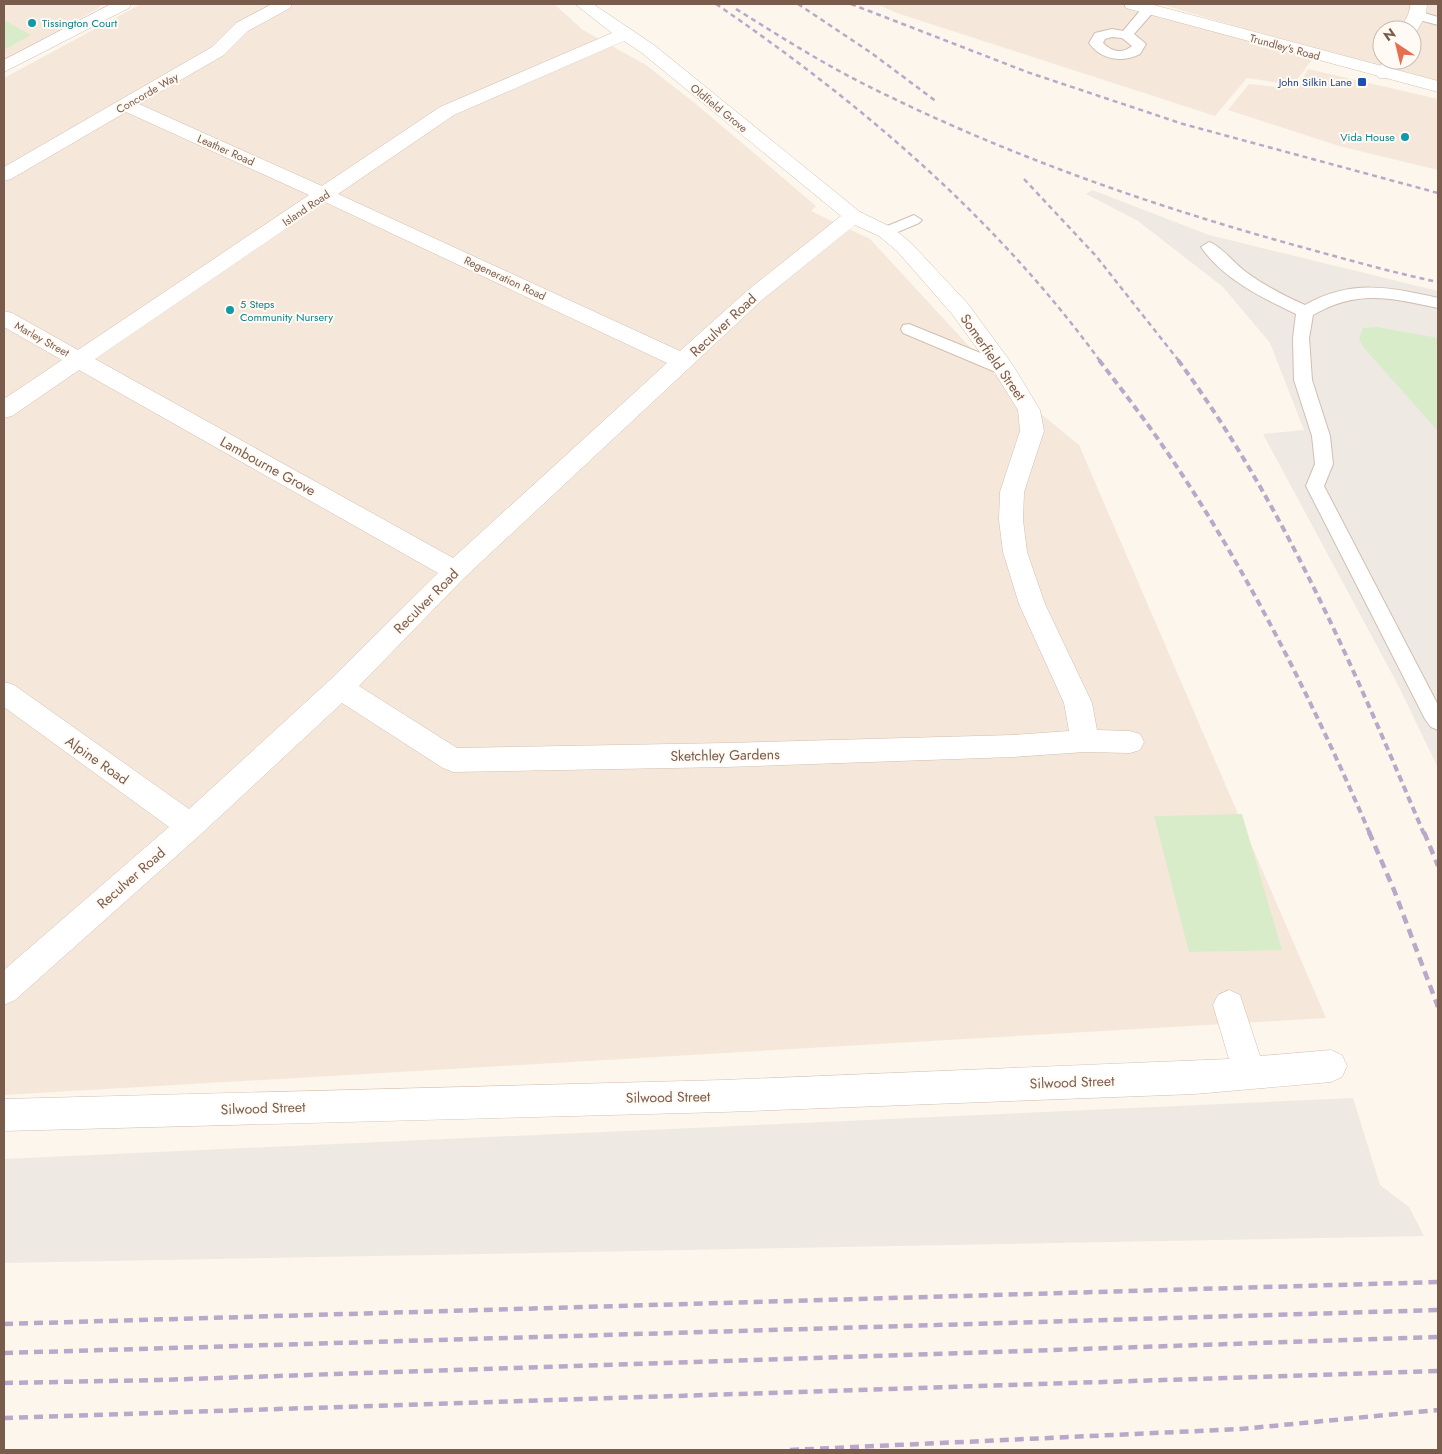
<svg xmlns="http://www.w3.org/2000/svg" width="1442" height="1454" viewBox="0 0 1442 1454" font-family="Jost,sans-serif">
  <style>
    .residential { fill: #f5e8da; fill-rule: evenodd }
    .industrial { fill: #efe9e4 }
    .green { fill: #d8ecc9 }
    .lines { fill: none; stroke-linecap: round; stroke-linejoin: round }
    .lane-casing { stroke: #d1beb0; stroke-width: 2 }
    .street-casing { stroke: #d1beb0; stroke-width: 1 }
    .secondary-casing { stroke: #d6c0b0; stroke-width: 1 }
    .lane { fill: #fff; fill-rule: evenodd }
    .street { fill: #fff; fill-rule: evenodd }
    .secondary { fill: #fff; fill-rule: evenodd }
    .rail-far2 { stroke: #b9a8c9; stroke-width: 2.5; stroke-dasharray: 5 4; stroke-linecap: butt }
    .rail-far1 { stroke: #b9a8c9; stroke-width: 4; stroke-dasharray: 7 4.5; stroke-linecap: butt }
    .rail { stroke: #b9a8c9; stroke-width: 4.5; stroke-dasharray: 9 6; stroke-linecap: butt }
    .culture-dot { fill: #0f9aa8; stroke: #fffaf3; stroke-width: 2 }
    .transit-dot { fill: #1a4fb4; stroke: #fffaf3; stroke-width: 2 }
    .labels { text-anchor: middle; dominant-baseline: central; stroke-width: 4; stroke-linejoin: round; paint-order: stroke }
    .far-culture-label { font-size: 11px; fill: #0d838f; stroke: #fffaf3; text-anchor: start }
    .far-street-label { font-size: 11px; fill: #7a5c4d; stroke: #fffaf3 }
    .far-transit-label { font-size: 11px; fill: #164399; stroke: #fffaf3; text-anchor: end }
    .street-label { font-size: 14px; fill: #7a5c4d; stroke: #fffaf3 }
  </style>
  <rect width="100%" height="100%" fill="#fdf6ec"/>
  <g class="residential">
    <polygon points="4,4 102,4 99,8 4,60"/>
    <polygon points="141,4 554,4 583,30 646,65 696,104 816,206 811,211 870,239 1002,382 1079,445 1326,1018 4,1095 4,78"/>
    <polygon points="876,4 1133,4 1312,60 1293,85 1247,78 1215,116 900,14"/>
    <path d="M1160,4H1438V83L1387,71ZM1382,30H1412V60H1382Z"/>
    <polygon points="1308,69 1438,99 1438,170 1339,146 1228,110 1249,84 1297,89"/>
  </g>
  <g class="industrial">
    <polygon points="1092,190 1209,235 1438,291 1438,768 1398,685 1263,434 1304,430 1270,343 1223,287 1138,221 1086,194"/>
    <polygon points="1353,1098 1380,1185 1409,1207 1424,1236 4,1263 4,1159"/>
  </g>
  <g class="green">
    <polygon points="4,20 31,35 4,50"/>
    <polygon points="1377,327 1438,338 1438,431 1365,349 1359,339 1363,328"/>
    <polygon points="1242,814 1282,950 1189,952 1154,816"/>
  </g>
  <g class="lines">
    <g class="lane-casing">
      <g id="lane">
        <path d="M1149,5L1156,9L1134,34L1146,44L1140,54C1122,63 1101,60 1089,43L1095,33L1112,29L1123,31L1144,6ZM1112,37L1122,38L1132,46C1122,54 1112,52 1103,43L1105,39Z"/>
        <polygon points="1417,11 1438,17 1438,25 1412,18 1410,15 1412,12"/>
        <polygon points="914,215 922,220 919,223 886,237 878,232 880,229"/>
        <path d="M1209,242C1220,245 1235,264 1246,272C1264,285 1284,296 1305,305C1351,279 1389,287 1438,298V308C1390,298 1358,289 1313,315L1309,338L1312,380L1330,436L1333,464L1324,486L1438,705V730L1431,727L1425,719L1306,486L1315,464L1312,436L1294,380L1293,338L1296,314C1262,298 1223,279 1201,247Z"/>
        <polygon points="909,324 1010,365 1013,369 1010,373 998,373 903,333 901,329 903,325"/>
      </g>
    </g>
    <g class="street-casing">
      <g id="street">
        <polygon points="111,4 131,4 129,8 4,72 4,60"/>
        <path d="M272,4H292L290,8L248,31L224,55L139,104L322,186L440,107L612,33L575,4H593L654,45L860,212L893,228L911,243L968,304L1012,364L1040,410L1044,431L1024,492L1023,520L1027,552L1045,604L1092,703L1097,730L1130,731L1140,734L1144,742L1140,750L1130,753L1085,752L1013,757L726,767L453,772L443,768L342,703L200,835L15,1000L4,1005V970L169,827L4,707V682L14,685L189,809L330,680L438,573L79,370L12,416L4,418V399L62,360L4,327V311L12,313L78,350L309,195L126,112L11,179L4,181V167L212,47L236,23ZM624,41L642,53L841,216L748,290L680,351L338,194L454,115ZM325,202L667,363L453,558L95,359ZM855,225L879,236L897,251L952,314L995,373L1018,410L1020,431L1000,492L999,520L1003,552L1019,604L1064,703L1069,731L1013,735L726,743L457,748L359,686L464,578L762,300Z"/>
        <polygon points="1411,4 1427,4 1426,15 1415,34 1412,34 1412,30 1400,30 1408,15"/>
        <polygon points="1384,60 1402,60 1391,78 1379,78 1376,74"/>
        <polygon points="1229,990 1240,995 1260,1056 1331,1050 1342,1055 1347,1066 1342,1077 1331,1082 1195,1094 723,1112 4,1131 4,1099 723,1080 1229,1059 1213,1005 1218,995"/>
      </g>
    </g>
    <g class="secondary-casing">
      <polygon id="secondary" points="1124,4 1150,4 1438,81 1438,92 1126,8"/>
    </g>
    <use href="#lane" class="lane"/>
    <use href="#street" class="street"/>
    <use href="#secondary" class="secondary"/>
    <g class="rail-far2">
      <path d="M716,4C861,103 996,218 1100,361"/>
      <polyline points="798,4 870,52 937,102"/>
      <polyline points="851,4 1027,72 1183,124 1438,193"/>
      <path d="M736,9C778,35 820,62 864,84C1001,153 1146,204 1294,245C1342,258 1390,272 1438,282"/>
      <polyline points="1024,179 1096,256 1179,361"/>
    </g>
    <g class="rail-far1">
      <path d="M1099,360C1119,386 1139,412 1158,439C1243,561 1311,697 1370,834"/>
      <path d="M1178,360C1284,504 1354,669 1424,834"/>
    </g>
    <g class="rail">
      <polyline points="1369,832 1394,890 1438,1007"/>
      <polyline points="1424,832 1438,866"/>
      <polyline points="4,1324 1438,1282"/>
      <polyline points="4,1353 1438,1310"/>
      <polyline points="4,1383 159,1380 1438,1337"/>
      <polyline points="4,1418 1438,1371"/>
      <polyline points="790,1450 1241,1429 1438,1410"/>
    </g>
  </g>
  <g class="culture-dot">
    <circle cx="32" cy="23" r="5"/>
    <circle cx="1405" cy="137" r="5"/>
    <circle cx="230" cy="310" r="5"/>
  </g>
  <rect class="transit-dot" x="1357" y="77" width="10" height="10" rx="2.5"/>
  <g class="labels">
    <g class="far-culture-label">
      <text x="42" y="23">Tissington Court</text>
      <text x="1395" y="137" text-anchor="end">Vida House</text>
      <text x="240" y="304">5 Steps<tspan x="240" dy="13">Community Nursery</tspan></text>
    </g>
    <g class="far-street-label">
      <text transform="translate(1285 47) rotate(15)">Trundley's Road</text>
      <text transform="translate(147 93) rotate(-30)">Concorde Way</text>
      <text transform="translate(719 108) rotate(39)">Oldfield Grove</text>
      <text transform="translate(226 150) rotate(24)">Leather Road</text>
      <text transform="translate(306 208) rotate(-34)">Island Road</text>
      <text transform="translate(505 278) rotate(25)">Regeneration Road</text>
      <text transform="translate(42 339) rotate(29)">Marley Street</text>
    </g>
    <g class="far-transit-label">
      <text x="1352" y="82">John Silkin Lane</text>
    </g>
    <g class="street-label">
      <text transform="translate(723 325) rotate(-43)">Reculver Road</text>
      <text transform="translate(993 357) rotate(55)">Somerfield Street</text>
      <text transform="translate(268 466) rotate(29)">Lambourne Grove</text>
      <text transform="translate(426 601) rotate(-45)">Reculver Road</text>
      <text transform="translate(725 755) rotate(-1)">Sketchley Gardens</text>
      <text transform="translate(97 760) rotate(35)">Alpine Road</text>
      <text transform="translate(131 878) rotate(-41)">Reculver Road</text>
      <text transform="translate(1072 1082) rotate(-2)">Silwood Street</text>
      <text transform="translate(668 1097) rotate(-1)">Silwood Street</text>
      <text transform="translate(263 1108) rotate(-2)">Silwood Street</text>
    </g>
  </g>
  <rect width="1442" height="1454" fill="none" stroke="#7a5c4d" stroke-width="10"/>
  <g transform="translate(1397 45) rotate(325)"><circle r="24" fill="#fffaf3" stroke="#cabbb1"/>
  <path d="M0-4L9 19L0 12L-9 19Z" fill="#e76f51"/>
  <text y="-8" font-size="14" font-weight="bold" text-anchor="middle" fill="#7a5c4d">N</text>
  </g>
</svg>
